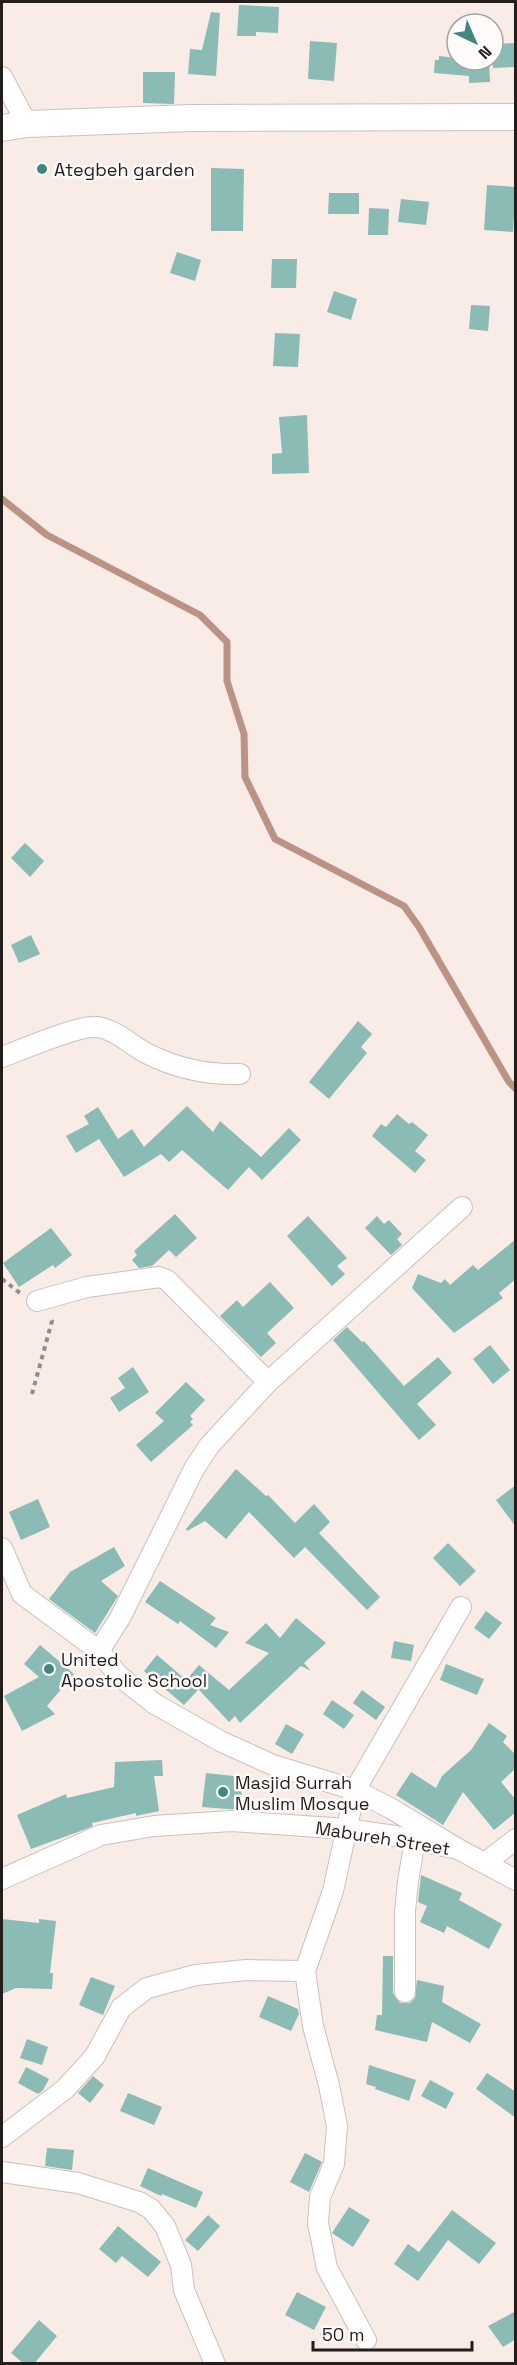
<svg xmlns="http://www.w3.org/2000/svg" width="517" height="2365" viewBox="0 0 517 2365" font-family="'Space Grotesk',sans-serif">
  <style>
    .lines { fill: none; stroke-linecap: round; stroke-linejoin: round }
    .stream { stroke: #bb9384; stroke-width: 7 }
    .building { fill: #8abbb4 }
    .minor-casing { stroke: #cdc0bb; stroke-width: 22 }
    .tertiary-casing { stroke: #cdc0bb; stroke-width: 28 }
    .path { stroke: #958b88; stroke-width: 4; stroke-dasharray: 4.5 4.5; stroke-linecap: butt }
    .minor { stroke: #fff; stroke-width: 20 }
    .tertiary { stroke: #fff; stroke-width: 26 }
    .poi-dot { fill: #41877e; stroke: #fefbfa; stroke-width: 2 }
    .labels { text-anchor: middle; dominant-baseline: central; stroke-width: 5; stroke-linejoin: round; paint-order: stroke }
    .poi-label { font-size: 18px; fill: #231e1c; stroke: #fefbfa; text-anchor: start }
    .street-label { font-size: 18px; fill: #231e1c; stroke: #fefbfa }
  </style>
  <rect width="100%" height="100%" fill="#f9ebe6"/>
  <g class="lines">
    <polyline class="stream" points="2,499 47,535 200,615 227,642 227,681 244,734 245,777 275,839 404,906 419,927 509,1082 516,1089"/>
  </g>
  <g class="building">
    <polygon points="239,5 279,7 278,33 256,32 256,36 237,36"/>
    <polygon points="211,12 220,13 216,76 188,74 190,49 202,50"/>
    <polygon points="310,41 337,43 334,81 308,79"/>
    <polygon points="516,43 516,67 493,68 493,44"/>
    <polygon points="439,56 457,58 457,60 489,60 490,82 469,83 469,76 434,73 435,60 439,60"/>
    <polygon points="143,72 175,72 174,104 143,103"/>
    <polygon points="211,168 244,169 243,231 211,231"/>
    <polygon points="487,185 516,187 513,232 484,230"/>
    <polygon points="329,193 359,193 359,214 328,214"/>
    <polygon points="401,199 429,202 426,225 398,222"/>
    <polygon points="369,208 389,209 388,235 368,235"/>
    <polygon points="177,252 201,260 195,281 170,273"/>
    <polygon points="272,259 297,259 296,288 271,288"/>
    <polygon points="334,291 357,299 351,320 327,312"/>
    <polygon points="471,305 490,306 488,331 469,329"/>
    <polygon points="275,333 300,334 298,367 273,366"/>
    <polygon points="307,415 309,473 272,474 272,454 282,453 279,417"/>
    <polygon points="25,843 44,861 30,877 11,858"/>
    <polygon points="31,935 40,954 19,963 11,945"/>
    <polygon points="358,1021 372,1034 361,1047 367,1053 329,1099 309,1082"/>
    <polygon points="187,1106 213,1132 220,1121 261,1157 289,1128 301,1140 262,1180 249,1167 228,1190 182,1150 169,1162 161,1154 124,1177 99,1139 76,1153 66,1136 89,1124 84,1116 98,1107 118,1139 132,1129 144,1147"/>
    <polygon points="397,1114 409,1124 412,1122 428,1135 415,1151 426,1160 415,1173 372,1136 381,1124 386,1127"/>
    <polygon points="175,1214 197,1238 176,1257 169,1250 152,1266 139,1268 132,1260 137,1255 134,1251"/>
    <polygon points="308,1216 347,1258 337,1266 345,1274 332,1286 287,1236"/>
    <polygon points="377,1216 384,1224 389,1220 402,1234 397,1239 402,1245 391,1255 365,1228"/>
    <polygon points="51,1228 72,1255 55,1268 53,1265 19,1287 3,1263"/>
    <polygon points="516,1239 516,1279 499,1293 503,1298 454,1333 412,1288 418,1274 441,1283 445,1279 450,1285 473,1265 478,1270"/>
    <polygon points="270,1282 294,1308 267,1333 276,1343 261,1357 220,1316 237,1300 243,1307"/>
    <polygon points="347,1327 362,1342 364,1341 404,1386 438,1357 452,1373 417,1404 436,1425 419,1440 333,1340"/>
    <polygon points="490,1345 510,1370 493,1384 473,1359"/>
    <polygon points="133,1367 149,1392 119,1412 110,1398 125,1388 118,1378"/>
    <polygon points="186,1382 205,1400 190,1416 193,1419 190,1422 193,1425 151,1462 136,1445 164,1421 155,1413"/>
    <polygon points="236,1469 266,1496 268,1495 295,1523 314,1504 330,1522 319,1533 380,1597 367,1610 305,1547 294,1558 249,1512 226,1539 205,1521 187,1531 186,1529"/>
    <polygon points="516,1485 516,1527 496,1500"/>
    <polygon points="38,1499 50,1527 21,1540 9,1512"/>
    <polygon points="448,1543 476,1571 460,1586 433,1558"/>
    <polygon points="114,1547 125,1566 101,1581 118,1596 95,1633 49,1599 70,1572"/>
    <polygon points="160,1581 216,1618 210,1625 229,1632 216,1648 180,1621 178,1624 145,1602"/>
    <polygon points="486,1611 502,1623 489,1639 474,1628"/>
    <polygon points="296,1618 326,1643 304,1663 311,1671 301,1666 240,1723 235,1716 229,1722 188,1678 199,1665 229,1690 269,1653 245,1643 266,1623 280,1638"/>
    <polygon points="394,1641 414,1645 411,1661 391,1658"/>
    <polygon points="40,1645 74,1674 47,1706 55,1714 22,1731 4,1696 39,1677 24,1664"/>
    <polygon points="157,1655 198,1690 184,1705 144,1671"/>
    <polygon points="446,1664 484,1679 477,1695 440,1680"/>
    <polygon points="362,1690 385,1707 376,1720 353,1703"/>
    <polygon points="332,1700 354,1715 344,1729 323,1714"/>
    <polygon points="489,1723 507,1736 503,1742 516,1755 516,1768 501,1782 516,1800 516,1812 494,1830 463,1792 443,1825 396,1795 411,1772 436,1788 442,1776 471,1750"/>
    <polygon points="286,1724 304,1734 292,1754 275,1744"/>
    <polygon points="162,1760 163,1776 154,1776 159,1811 136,1816 136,1813 92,1823 93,1826 86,1829 31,1849 17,1815 66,1794 67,1798 114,1787 115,1762"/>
    <polygon points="206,1773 243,1777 240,1810 202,1807"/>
    <polygon points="421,1875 462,1893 459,1900 502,1924 489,1949 447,1926 444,1933 420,1922 427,1906 418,1902"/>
    <polygon points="2,1919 39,1923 39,1919 56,1921 50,1973 53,1973 52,1989 16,1988 2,1994"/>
    <polygon points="383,1956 393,1956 393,1993 400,2003 410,2003 415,1998 417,1980 444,1986 442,2002 481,2024 470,2043 432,2022 427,2042 375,2030 377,2015 382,2015"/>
    <polygon points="91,1977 115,1986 103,2015 79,2005"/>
    <polygon points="268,1996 298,2009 299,2014 291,2031 259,2017"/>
    <polygon points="27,2039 48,2047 42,2065 20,2058"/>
    <polygon points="369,2065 416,2080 409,2101 375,2089 376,2087 366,2084"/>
    <polygon points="26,2067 49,2079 43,2090 38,2094 18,2083"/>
    <polygon points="487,2073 516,2092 516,2118 476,2089"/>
    <polygon points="93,2076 104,2085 90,2103 78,2093"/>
    <polygon points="430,2080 454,2093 446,2109 421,2096"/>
    <polygon points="128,2093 162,2107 154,2125 120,2111"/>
    <polygon points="47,2148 74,2150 72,2170 45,2166"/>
    <polygon points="305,2153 322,2162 309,2192 290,2182"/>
    <polygon points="148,2168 203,2192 196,2208 162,2194 161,2196 140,2186"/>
    <polygon points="349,2207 370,2220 353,2247 332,2233"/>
    <polygon points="452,2210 496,2243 479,2264 448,2240 418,2281 394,2264 408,2244 419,2252"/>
    <polygon points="208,2215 220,2226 198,2251 185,2240"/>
    <polygon points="118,2226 161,2262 148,2277 122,2256 116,2263 99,2249"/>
    <polygon points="297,2292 326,2307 314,2330 285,2315"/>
    <polygon points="516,2311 516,2339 503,2347 488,2326"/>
    <polygon points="39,2320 57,2336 34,2364 24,2364 11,2353"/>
  </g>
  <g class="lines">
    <g class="minor-casing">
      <g id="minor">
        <polyline points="2,77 27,124"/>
        <path d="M2,1057C21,1050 81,1024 98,1027C116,1030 131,1045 146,1053C175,1068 208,1075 240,1074"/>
        <polyline points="37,1301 87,1287 159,1277 167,1280 268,1382"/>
        <polyline points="2,1548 22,1594 99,1651 119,1676 155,1704 222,1742 273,1765 355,1790 392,1809 458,1849"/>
        <polyline points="99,1651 120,1618 194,1469 209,1446 268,1382 462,1207"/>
        <polyline points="485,1863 516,1839"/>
        <polyline points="2,1879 101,1835 154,1826 232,1821 346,1829 395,1836 458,1849 516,1880"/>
        <polyline points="405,1992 405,1911 408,1881 415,1840"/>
        <polyline points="2,2137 65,2089 95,2056 121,2008 147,1988 196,1975 246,1970 305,1971"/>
        <polyline points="2,2172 78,2183 139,2202 151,2209 165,2226 181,2265 184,2290 215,2364"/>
        <polyline points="366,2340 327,2268 318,2223 320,2197 334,2164 337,2126 329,2085 313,2026 305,1971 333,1891 355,1790 461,1607"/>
      </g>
    </g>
    <g class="tertiary-casing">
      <polyline id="tertiary" points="2,128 27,124 191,118 516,117"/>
    </g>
    <g class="path">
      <polyline points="2,1279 20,1293"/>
      <polyline points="32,1394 52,1321 50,1318"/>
    </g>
    <use href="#minor" class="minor"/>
    <use href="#tertiary" class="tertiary"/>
  </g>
  <g class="poi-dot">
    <circle cx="42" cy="169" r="6"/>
    <circle cx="49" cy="1669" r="6"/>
    <circle cx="223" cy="1792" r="6"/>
  </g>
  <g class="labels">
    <g class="poi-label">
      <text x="54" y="169">Ategbeh garden</text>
      <text x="61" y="1659">United<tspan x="61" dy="21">Apostolic School</tspan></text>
      <text x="235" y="1782">Masjid Surrah<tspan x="235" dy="21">Muslim Mosque</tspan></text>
    </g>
    <g class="street-label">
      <text transform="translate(383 1838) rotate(9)">Mabureh Street</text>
    </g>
  </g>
  <rect width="517" height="2365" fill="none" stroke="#231e1c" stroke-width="6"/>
  <g transform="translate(475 42) rotate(136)"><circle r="28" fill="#fefbfa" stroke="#a6a3a1" stroke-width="1.5"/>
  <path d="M0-4.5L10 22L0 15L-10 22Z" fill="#41877e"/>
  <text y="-9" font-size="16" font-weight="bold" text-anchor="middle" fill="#231e1c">N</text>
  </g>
  <path d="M313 2341v9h159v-9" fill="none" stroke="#231e1c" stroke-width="3"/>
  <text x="322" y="2341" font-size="18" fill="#231e1c" stroke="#fefbfa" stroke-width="4.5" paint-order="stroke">50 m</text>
</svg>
